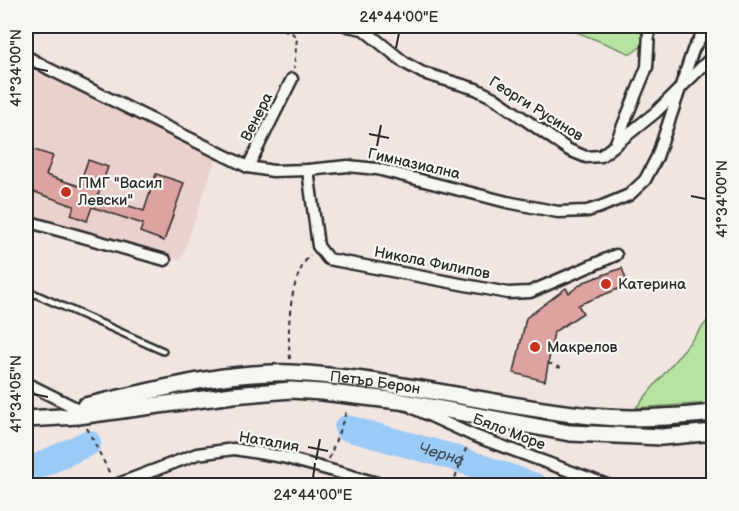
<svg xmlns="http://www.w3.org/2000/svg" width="739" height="511" viewBox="0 0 739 511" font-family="'Balsamiq Sans',sans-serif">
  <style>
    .built { fill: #ebd1ce }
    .green { fill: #b6e3a0; stroke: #708766; stroke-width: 1.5 }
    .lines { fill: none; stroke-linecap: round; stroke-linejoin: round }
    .river { stroke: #9acaf6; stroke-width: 26 }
    .building { fill: #dda3a1; stroke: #2b2b2b; stroke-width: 1.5 }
    .service-casing { stroke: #2b2b2b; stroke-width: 10 }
    .minor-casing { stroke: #2b2b2b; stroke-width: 15 }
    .secondary-casing { stroke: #2b2b2b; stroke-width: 20 }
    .path { stroke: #2b2b2b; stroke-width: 2; stroke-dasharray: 4.5 4.5; stroke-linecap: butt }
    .service { stroke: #f6f6f2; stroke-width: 5 }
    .minor { stroke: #f6f6f2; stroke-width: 10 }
    .secondary { stroke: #f6f6f2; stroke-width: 15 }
    .ticks { fill: none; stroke: #2b2b2b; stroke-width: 2 }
    .poi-dot { fill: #c8321e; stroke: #f6f6f2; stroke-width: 2 }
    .labels { text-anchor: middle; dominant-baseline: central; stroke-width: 4.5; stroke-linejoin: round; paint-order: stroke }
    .street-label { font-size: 15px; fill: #2b2b2b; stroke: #f6f6f2 }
    .poi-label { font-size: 15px; fill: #2b2b2b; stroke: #f6f6f2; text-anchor: start }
    .water-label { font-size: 16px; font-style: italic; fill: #47535e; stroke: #f6f6f2 }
    .neatline { fill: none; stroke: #2b2b2b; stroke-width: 2 }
    .ticks-label { font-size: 15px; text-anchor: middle; fill: #2b2b2b }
  </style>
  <rect width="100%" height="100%" fill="#f1e5e2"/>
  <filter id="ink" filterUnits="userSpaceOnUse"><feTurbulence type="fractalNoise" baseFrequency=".0167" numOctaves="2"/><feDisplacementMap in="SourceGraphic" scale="12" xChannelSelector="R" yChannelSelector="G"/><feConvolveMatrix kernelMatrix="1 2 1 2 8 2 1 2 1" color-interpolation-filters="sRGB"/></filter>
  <g filter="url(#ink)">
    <polygon class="built" points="26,67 216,158 181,260 89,235 26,214"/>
    <g class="green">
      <polygon points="562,26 668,26 631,54"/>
      <polygon points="713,314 713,403 636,408"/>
    </g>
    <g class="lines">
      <g class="river">
        <path id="s1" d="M347,428L452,457L535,486"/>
        <polyline points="26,472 88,443"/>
      </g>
    </g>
    <g class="building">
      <polygon points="28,148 53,156 46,175 79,186 88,160 108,167 98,195 144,211 156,174 184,183 164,241 140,232 143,224 92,207 87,221 71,215 74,206 26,189 26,155"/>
      <polygon points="622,268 628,285 578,305 583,313 554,332 545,381 514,373 526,318 566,288 569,293 584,282"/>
    </g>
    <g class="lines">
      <g class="service-casing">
        <polyline id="service" points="26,290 163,351"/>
      </g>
      <g class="minor-casing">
        <g id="minor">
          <polyline points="347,26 363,29 405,63 423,73 476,89 494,98 569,150 586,157 601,156 615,145 647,67 649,32 645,26"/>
          <polyline points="26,56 49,69 248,167 273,171 308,170 348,166 377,169 507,202 558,212 587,211 600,207 629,195 645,180 657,157 693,50 707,26"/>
          <polyline points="616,144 656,112 714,55"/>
          <polyline points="248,167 292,79"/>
          <polyline points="308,170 318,246 328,259 508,293 530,292 616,255"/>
          <polyline points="26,221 165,260"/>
          <polyline points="26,383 76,408"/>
          <polyline points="413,408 472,435 610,486"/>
          <polyline points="113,486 197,454 234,449 283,457 388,486"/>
        </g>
      </g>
      <g class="secondary-casing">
        <g id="secondary">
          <path id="s2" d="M85,406C152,391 222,371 291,373C392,378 491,406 591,416C632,420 673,417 714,413"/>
          <polyline points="26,419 78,416 233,395 291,390 322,392 399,401 570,433 662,437 714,432"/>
        </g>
      </g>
      <g class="path">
        <polyline points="275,26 292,33 297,38 294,68"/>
        <path d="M290,359C287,328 289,279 310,255"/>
        <polyline points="548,363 563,369"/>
        <polyline points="87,428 110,474"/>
        <polyline points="329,459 347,410"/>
        <polyline points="452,486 467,446"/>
      </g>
      <use href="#service" class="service"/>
      <use href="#minor" class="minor"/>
      <use href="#secondary" class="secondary"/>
    </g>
  </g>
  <path class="ticks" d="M396,48L399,33M33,68L48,71M369,134L389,138M377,146L381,125M691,196L706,199M33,394L48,397M308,447L328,451M316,460L320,439M313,478L315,463"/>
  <g class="poi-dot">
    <circle cx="66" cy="192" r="6"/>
    <circle cx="606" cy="284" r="6"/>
    <circle cx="535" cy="347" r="6"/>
  </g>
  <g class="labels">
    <g class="street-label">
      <text transform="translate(536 109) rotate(32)">Георги Русинов</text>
      <text transform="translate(257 117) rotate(-63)">Венера</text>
      <text transform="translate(414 164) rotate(13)">Гимназиална</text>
      <text transform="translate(432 263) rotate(11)">Никола Филипов</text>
      <text stroke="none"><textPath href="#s2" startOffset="294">Петър Берон</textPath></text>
      <text transform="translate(509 432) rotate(21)">Бяло Море</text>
      <text transform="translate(269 442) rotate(10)">Наталия</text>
    </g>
    <g class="poi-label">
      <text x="78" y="183">ПМГ "Васил<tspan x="78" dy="17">Левски"</tspan></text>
      <text x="618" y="284">Катерина</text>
      <text x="547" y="347">Макрелов</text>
    </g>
    <g class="water-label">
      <text stroke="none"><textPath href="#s1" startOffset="98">Черна</textPath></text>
    </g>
  </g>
  <rect width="739" height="511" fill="none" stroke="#f6f6f2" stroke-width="66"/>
  <rect x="33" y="33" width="673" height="445" class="neatline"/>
  <g class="ticks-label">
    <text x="399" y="22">24°44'00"E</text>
    <text transform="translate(16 68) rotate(-90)" y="5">41°34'00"N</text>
    <text transform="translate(722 199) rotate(-90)" y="5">41°34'00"N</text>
    <text transform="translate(16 394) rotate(-90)" y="5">41°34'05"N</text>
    <text x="313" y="500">24°44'00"E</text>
  </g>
</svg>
